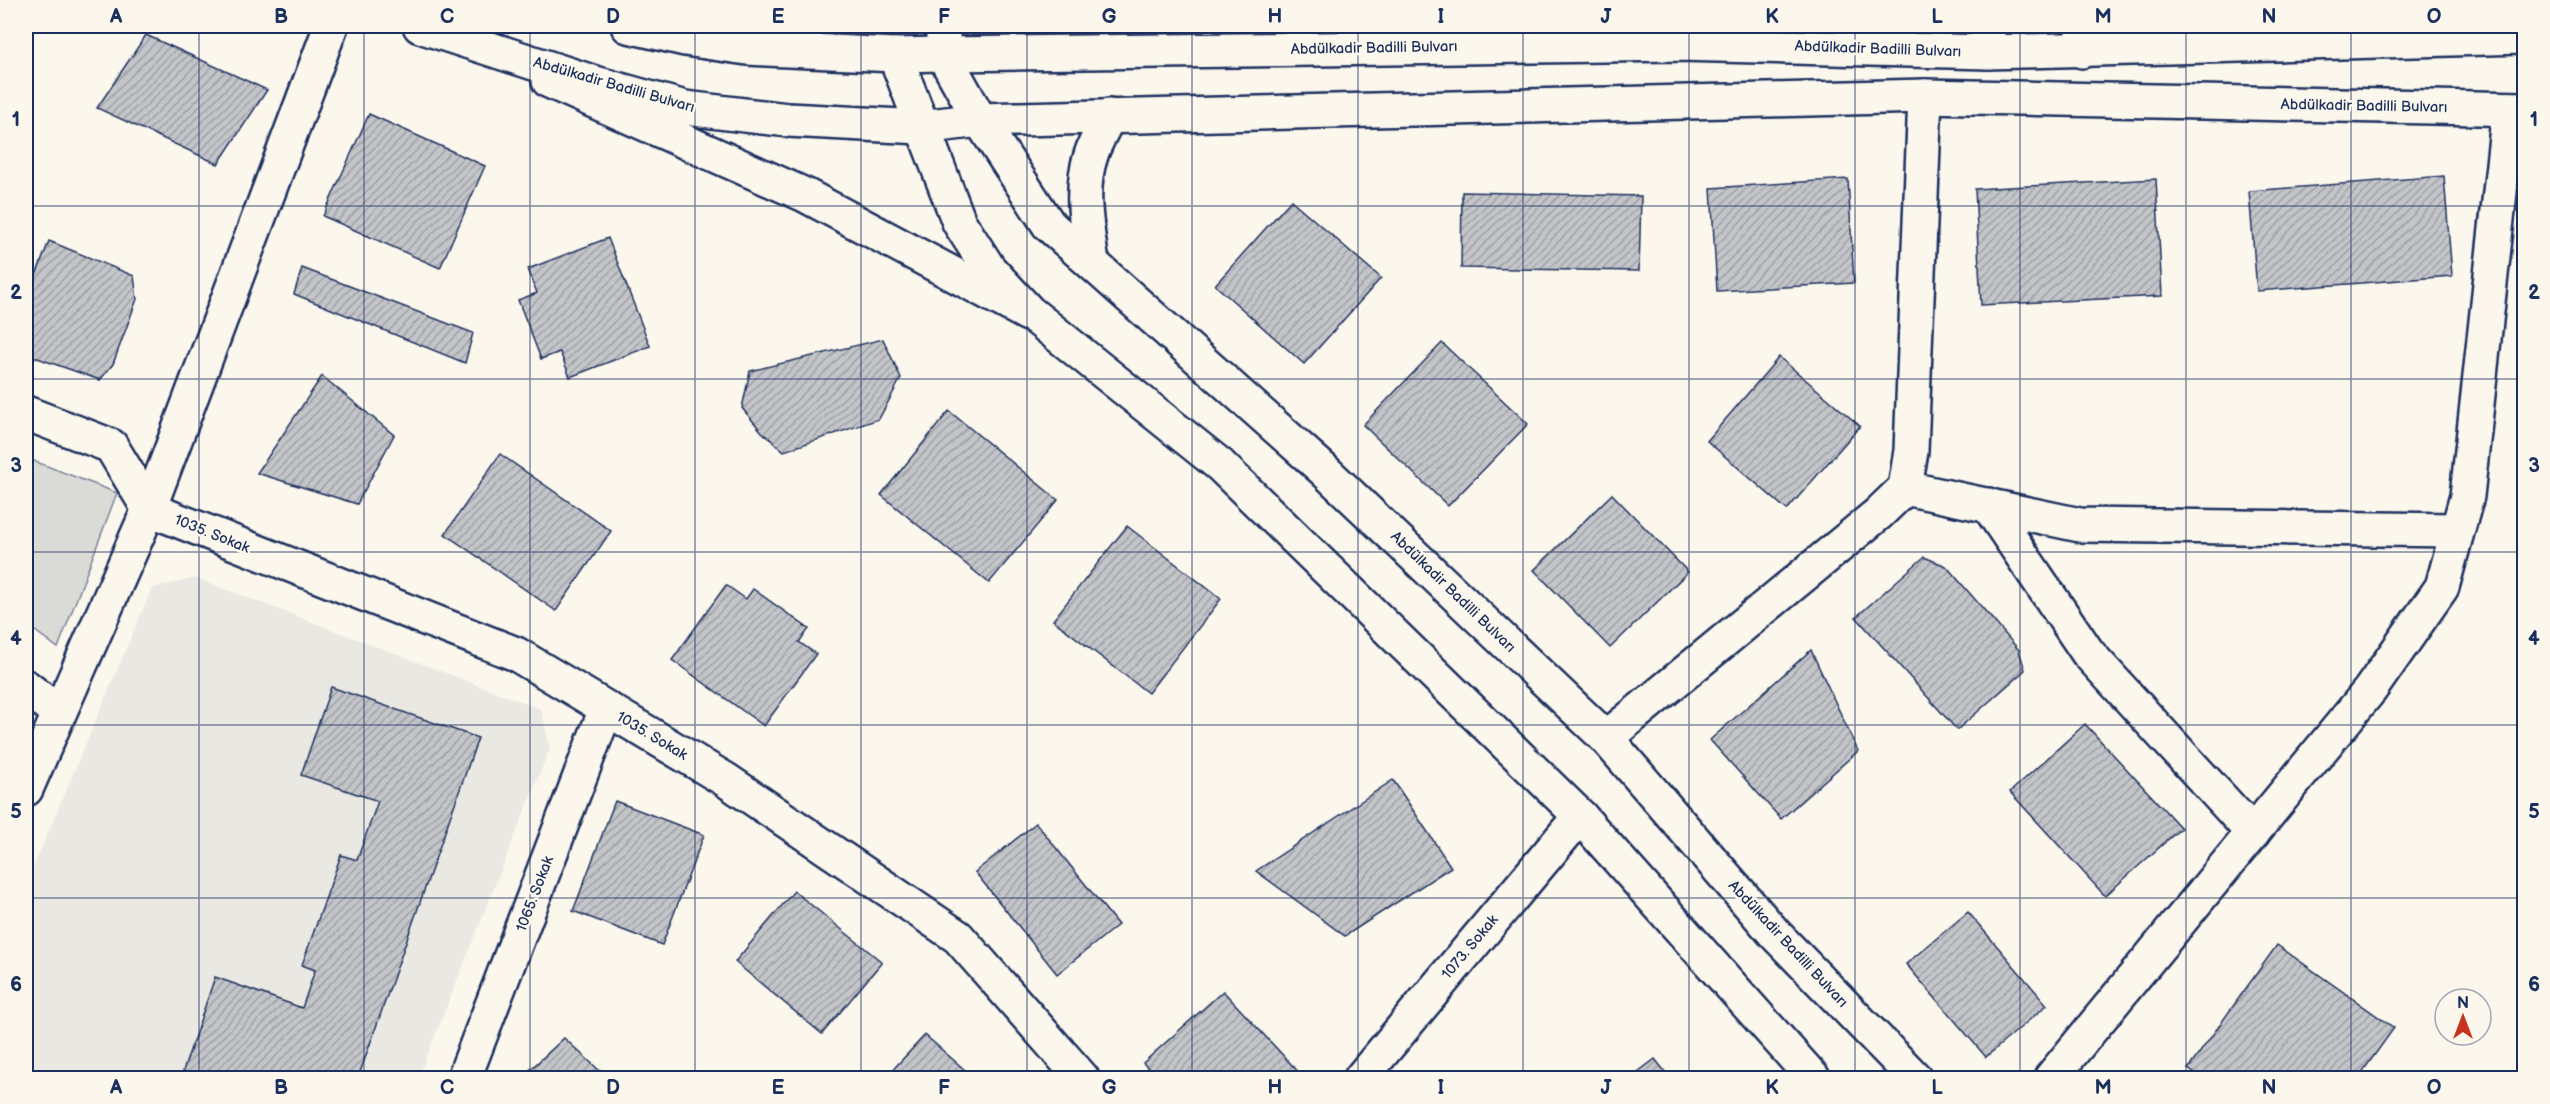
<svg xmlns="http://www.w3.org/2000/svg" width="2550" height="1104" viewBox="0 0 2550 1104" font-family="'Balsamiq Sans',sans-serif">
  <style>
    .built { fill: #eae8e2 }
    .park { fill: #dadad7; stroke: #7a849a; stroke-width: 1.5 }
    .building { fill: url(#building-hatch); stroke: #1b2f5e; stroke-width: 1.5 }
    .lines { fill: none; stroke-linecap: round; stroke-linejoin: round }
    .minor-casing { stroke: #1b2f5e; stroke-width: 38 }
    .major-casing { stroke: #1b2f5e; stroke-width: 38 }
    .minor { stroke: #fbf7ec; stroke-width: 33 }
    .major { stroke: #fbf7ec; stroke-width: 33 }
    .grid { fill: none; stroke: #1b2f5e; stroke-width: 1.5; stroke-opacity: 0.55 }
    .labels { text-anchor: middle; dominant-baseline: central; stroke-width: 5; stroke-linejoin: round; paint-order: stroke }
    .street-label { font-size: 15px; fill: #1b2f5e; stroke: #fbf7ec }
    .neatline { fill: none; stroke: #1b2f5e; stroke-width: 2 }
    .grid-label { font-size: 20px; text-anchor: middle; font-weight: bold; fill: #1b2f5e }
  </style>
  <defs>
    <pattern id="building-hatch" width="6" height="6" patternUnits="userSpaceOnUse" patternTransform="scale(1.5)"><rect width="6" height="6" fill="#c3c5c9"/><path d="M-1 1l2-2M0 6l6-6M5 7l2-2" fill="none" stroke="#9ea0a6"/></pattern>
  </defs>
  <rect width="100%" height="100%" fill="#fbf7ec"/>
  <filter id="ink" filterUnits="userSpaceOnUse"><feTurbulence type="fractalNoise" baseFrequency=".0167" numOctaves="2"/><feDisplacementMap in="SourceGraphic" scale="12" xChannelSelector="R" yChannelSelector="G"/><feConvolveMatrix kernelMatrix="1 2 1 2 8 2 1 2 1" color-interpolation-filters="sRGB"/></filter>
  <g filter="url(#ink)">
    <polygon class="built" points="196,578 541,709 550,748 418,1078 26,1078 26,884 152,588"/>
    <polygon class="park" points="26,458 117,493 58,648 26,624"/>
    <g class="building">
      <polygon points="146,35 267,90 218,164 97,108"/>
      <polygon points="369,114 485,166 440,268 323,216"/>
      <polygon points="2444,176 2452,276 2257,291 2249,191"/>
      <polygon points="1848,179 1854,283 1717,291 1711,188"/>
      <polygon points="2156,179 2162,296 1981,305 1975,189"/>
      <polygon points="1462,192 1641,196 1639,271 1461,268"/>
      <polygon points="1291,200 1381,278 1304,364 1215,285"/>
      <polygon points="608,238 650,346 570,377 560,352 541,359 518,300 537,293 528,269"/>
      <polygon points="49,241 134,276 137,299 113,364 100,380 26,354 26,302"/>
      <polygon points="302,268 473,333 465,363 294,294"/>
      <polygon points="883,339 901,378 879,419 784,451 762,432 742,408 750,371"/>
      <polygon points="1442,343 1528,424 1448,506 1363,425"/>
      <polygon points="1779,357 1860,426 1787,510 1707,441"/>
      <polygon points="322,376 394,435 357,504 257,473"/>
      <polygon points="949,411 1058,500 989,583 881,495"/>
      <polygon points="500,454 611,531 556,611 445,534"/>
      <polygon points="1612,494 1688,572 1610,648 1534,570"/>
      <polygon points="1127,526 1221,599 1148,693 1053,620"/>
      <polygon points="1924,557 1946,566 2019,650 2025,670 1957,730 1856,617"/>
      <polygon points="726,585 746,599 753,589 809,629 799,642 816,654 764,726 672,660"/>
      <polygon points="1811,650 1858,751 1781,819 1710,740"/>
      <polygon points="331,687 478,738 358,1078 206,1078 183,1071 215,977 302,1008 315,970 302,965 341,855 357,860 378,801 301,775"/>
      <polygon points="2085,724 2181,828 2105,896 2010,792"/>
      <polygon points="1393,780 1451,867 1345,936 1256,871"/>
      <polygon points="615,801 704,835 662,945 573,911"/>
      <polygon points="1036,823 1118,925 1057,974 975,872"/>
      <polygon points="794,891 882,962 822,1034 735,962"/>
      <polygon points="1968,912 2047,1005 1986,1057 1906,964"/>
      <polygon points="2277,945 2394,1028 2358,1078 2201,1078 2188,1069"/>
      <polygon points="1223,991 1304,1078 1158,1078 1143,1063"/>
      <polygon points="925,1035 974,1078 885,1078"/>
      <polygon points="564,1038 600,1071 609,1078 521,1078"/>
      <polygon points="1655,1059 1670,1078 1630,1078"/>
    </g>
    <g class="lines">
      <g class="minor-casing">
        <g id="minor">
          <polyline points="1651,26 1678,44"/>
          <polyline points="2082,26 2082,51"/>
          <polyline points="1988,52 1988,26"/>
          <polyline points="943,54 943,26"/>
          <polyline points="549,81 805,195 1028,314"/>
          <path d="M1092,263C1087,228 1079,190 1091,155C1095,142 1103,129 1109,116"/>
          <polyline points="26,413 111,446 149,509 516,654 726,780 958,937 1082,1078"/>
          <polyline points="1905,488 2080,525 2457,530"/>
          <polyline points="1988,505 2088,653 2253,833"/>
          <polyline points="26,687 58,712"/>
          <polyline points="1606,738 1878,514 1905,488 1911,451 1925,96"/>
          <polyline points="26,789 149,509 331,26"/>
          <polyline points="464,1078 606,709"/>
          <polyline points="1361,1078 1580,816"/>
          <polyline points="2051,1078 2370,690 2442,587 2467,496 2509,109"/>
        </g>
      </g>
      <g class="major-casing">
        <g id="major">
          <polyline points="420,26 595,83 685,108 788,120 921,127 980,120 1925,96 2524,109"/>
          <polyline points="628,26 685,39 747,48 895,55 943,54 980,120 1049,225 1324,470 1606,738 1775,934 1915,1078"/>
          <polyline points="943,54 1678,44 1988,52 2524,37"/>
          <polyline points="895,55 959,222 989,269 1029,312 1220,465 1580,816 1813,1078"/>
        </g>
      </g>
      <use href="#minor" class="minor"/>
      <use href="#major" class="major"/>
    </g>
  </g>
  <path class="grid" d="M199,26V1078M364,26V1078M530,26V1078M695,26V1078M861,26V1078M1027,26V1078M1192,26V1078M1358,26V1078M1523,26V1078M1689,26V1078M1855,26V1078M2020,26V1078M2186,26V1078M2351,26V1078M26,206H2524M26,379H2524M26,552H2524M26,725H2524M26,898H2524"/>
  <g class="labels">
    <g class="street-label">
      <text transform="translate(1374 48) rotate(-1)">Abdülkadir Badilli Bulvarı</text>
      <text transform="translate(1878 49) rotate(2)">Abdülkadir Badilli Bulvarı</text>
      <text transform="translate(614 85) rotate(16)">Abdülkadir Badilli Bulvarı</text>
      <text transform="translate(2364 106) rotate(1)">Abdülkadir Badilli Bulvarı</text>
      <text transform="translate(212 534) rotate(22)">1035. Sokak</text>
      <text transform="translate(1453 592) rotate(44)">Abdülkadir Badilli Bulvarı</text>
      <text transform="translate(652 736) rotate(31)">1035. Sokak</text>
      <text transform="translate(535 894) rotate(-69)">1065. Sokak</text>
      <text transform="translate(1788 944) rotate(47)">Abdülkadir Badilli Bulvarı</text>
      <text transform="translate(1470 947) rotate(-50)">1073. Sokak</text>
    </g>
  </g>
  <rect width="2550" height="1104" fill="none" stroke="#fbf7ec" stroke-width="66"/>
  <g transform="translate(2463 1017)"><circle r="28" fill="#fbf7ec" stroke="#a1a7b3" stroke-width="1.5"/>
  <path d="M0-4.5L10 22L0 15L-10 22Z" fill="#c8321e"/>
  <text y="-9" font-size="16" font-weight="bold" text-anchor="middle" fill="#1b2f5e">N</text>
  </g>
  <rect x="33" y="33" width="2484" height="1038" class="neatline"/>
  <g class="grid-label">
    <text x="116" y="23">A</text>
    <text x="281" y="23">B</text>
    <text x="447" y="23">C</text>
    <text x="613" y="23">D</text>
    <text x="778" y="23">E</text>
    <text x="944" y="23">F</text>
    <text x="1109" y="23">G</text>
    <text x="1275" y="23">H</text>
    <text x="1441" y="23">I</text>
    <text x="1606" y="23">J</text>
    <text x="1772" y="23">K</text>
    <text x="1937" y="23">L</text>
    <text x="2103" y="23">M</text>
    <text x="2269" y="23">N</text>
    <text x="2434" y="23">O</text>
    <text x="16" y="126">1</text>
    <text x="2534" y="126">1</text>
    <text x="16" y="299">2</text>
    <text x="2534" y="299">2</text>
    <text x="16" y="472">3</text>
    <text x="2534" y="472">3</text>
    <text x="16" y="645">4</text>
    <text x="2534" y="645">4</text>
    <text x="16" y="818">5</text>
    <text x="2534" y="818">5</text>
    <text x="16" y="991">6</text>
    <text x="2534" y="991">6</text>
    <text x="116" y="1094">A</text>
    <text x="281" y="1094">B</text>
    <text x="447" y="1094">C</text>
    <text x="613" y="1094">D</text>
    <text x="778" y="1094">E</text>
    <text x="944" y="1094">F</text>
    <text x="1109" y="1094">G</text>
    <text x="1275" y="1094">H</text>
    <text x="1441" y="1094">I</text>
    <text x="1606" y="1094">J</text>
    <text x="1772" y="1094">K</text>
    <text x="1937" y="1094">L</text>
    <text x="2103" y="1094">M</text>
    <text x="2269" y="1094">N</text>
    <text x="2434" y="1094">O</text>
  </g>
</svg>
